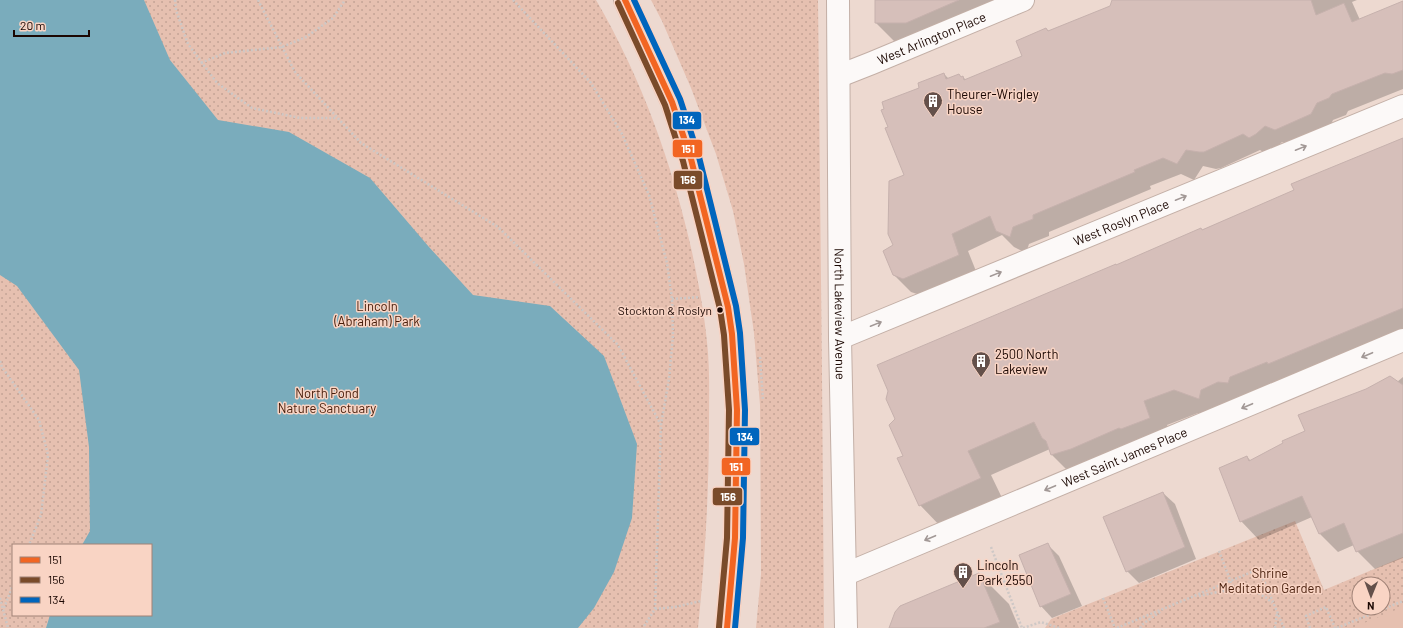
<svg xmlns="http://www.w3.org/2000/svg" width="1403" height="628" viewBox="0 0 1403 628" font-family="Barlow,sans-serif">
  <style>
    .grass { fill: url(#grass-dots); fill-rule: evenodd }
    .garden { fill: #e6c0b0 }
    .water { fill: #7aacbc }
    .shadow { fill: #0003 }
    .building { fill: #d6bfba; stroke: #c6b1ad }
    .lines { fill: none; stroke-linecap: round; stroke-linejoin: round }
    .minor-casing { stroke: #c3afa6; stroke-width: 24 }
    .major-casing { stroke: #c3afa6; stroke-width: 24 }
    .path { stroke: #cec8c6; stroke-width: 2.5; stroke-dasharray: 2 2; stroke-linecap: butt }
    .minor { stroke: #fcf9f8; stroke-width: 22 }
    .major { stroke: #fcf9f8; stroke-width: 22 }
    .bus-1-casing { stroke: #f9d4c4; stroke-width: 9 }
    .bus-2-casing { stroke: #f9d4c4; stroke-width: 9 }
    .bus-3-casing { stroke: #f9d4c4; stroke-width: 9 }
    .bus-1 { stroke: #f26522; stroke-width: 6 }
    .bus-2 { stroke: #7a4b2a; stroke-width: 6 }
    .bus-3 { stroke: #0065bd; stroke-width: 6 }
    .oneway { stroke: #a29896 }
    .bus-dot { fill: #1b0702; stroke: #f9d4c4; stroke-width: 1.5 }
    .labels { text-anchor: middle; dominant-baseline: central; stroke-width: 3; stroke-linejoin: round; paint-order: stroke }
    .bus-label { font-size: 12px; fill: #1b0702; stroke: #f9d4c4; text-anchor: end }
    .street-label { font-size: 13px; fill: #1b0702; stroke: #f9d4c4 }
    .poi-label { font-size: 13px; fill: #1b0702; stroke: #f9d4c4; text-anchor: start }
    .park-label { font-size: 13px; fill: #461c09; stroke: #f9d4c4 }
    .line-badge { stroke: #f9d4c4; stroke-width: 1.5 }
    .badge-label { font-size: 11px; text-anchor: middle; font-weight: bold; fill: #fff }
  </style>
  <defs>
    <pattern id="grass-dots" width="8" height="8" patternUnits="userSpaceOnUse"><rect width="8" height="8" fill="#e6c0b0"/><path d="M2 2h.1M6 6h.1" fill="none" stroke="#c5a496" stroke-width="1.8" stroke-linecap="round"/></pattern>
  </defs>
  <rect width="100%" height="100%" fill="#edd9d0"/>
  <g class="grass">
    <path d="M0,0H596C642,79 672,163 692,252C698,281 704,311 707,342C710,369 709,396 709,423C709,492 705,560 698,628H0ZM13,545H151V615H13Z"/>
    <polygon points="651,0 818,0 822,374 824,628 756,628 761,574 760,405 754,333 744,264 733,211 716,154 691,88 662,21"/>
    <path d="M1295,521L1324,590L1403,557V628H1045L1051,619ZM1359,584H1383V608H1359Z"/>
  </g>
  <polygon class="garden" points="1403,607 1403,628 1352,628"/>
  <polygon class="water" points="0,0 144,0 170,60 218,120 289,132 370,178 429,247 473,295 550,306 604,356 637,444 632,518 614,572 594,608 578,628 46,628 50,615 151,615 151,545 82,545 90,531 89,447 79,370 17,286 0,275"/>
  <g class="shadow">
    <polygon points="876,0 999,0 903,50 876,23"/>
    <polygon points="1113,0 1357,0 1352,2 1360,20 1403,2 1403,89 1348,111 1346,115 1333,120 1328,131 1292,146 1282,142 1273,151 1266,154 1260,150 1221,168 1216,169 1203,166 1194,180 1181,174 1150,186 1151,189 1049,232 1049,236 1029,244 1026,253 1014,247 1002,235 968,251 976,271 920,295 911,292 894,275 894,245 905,175 890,127 921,88 944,74 949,79 963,77 966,80 1024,56 1046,29 1049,31 1111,7"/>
    <polygon points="1403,138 1403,341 1222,422 1198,413 1167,425 1173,441 1075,478 1052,455 1050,449 991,475 1004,502 943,529 920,505 904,456 1116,266 1295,191"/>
    <polygon points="1403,377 1403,558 1375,569 1357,551 1354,545 1338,552 1320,534 1312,517 1259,540 1241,521 1247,457 1251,461 1397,382"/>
    <polygon points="1163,493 1175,504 1196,559 1139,583 1127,571"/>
    <polygon points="1048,545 1059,556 1082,606 1052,618 1041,606"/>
    <polygon points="979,574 1009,604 1019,628 893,628"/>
  </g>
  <g class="building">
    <polygon points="875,0 959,0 906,23 875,23"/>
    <polygon points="1112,0 1311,0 1316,15 1344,3 1352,22 1403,1 1403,70 1392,74 1385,73 1332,94 1329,98 1317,103 1311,114 1275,130 1265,126 1256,134 1249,138 1243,134 1204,152 1199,152 1186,150 1177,164 1163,158 1134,170 1135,172 1033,215 1033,219 1013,227 1010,237 996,231 990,216 952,234 959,255 903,279 893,275 883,251 893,245 888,234 889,181 904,175 885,128 888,127 881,110 884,109 882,102 919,88 918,83 944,73 946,79 959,74 961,77 963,76 964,80 1022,56 1016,41 1046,28 1048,31 1110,6"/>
    <polygon points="1403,138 1403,308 1268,364 1267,362 1230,377 1228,383 1218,382 1201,390 1199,399 1174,390 1144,401 1150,418 1121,429 1119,428 1071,449 1051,455 1046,441 1042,438 1034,422 968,451 981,478 919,506 897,458 903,456 889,425 895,419 886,399 888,391 877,365 1116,264 1116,265 1201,228 1202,230 1294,190 1291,184"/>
    <polygon points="1390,376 1403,385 1403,533 1356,552 1344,523 1319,534 1302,496 1240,522 1219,468 1247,456 1249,461 1283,443 1282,441 1305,431 1298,415 1366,389"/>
    <polygon points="1163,492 1185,547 1126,572 1103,517"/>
    <polygon points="1048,543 1071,594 1040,607 1019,555"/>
    <polygon points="979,573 1000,622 984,628 889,628 895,612 900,606"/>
  </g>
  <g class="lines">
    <g class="minor-casing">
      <g id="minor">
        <polyline points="625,0 672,102 691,159 728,307 732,334 737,410 735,538 727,628"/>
        <path id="s1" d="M839,76L872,63L1023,0"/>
        <path id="s2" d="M840,338L1403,106"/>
        <path id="s3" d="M846,574L1403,340"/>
      </g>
    </g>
    <g class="major-casing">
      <g id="major">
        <path id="s4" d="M838,0L840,338L846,628"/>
      </g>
    </g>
    <g class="path">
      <polyline points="175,0 176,10 188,44 217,83 252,108 300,118 337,118"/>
      <polyline points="258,0 295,72 361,143 498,227 618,345 661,425"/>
      <polyline points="513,0 591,83 622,134 649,195 667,263 672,299 673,335 669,379 661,425 655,609 644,626 644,628"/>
      <polyline points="201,63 225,53 282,47 306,37 333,18 345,0"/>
      <polyline points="672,299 700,297"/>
      <polyline points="760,357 763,400"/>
      <polyline points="0,361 2,367 39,420 48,455 41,515 29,545"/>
      <polyline points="991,547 1022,628"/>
      <polyline points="1219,551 1234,590"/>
      <path d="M1199,596C1222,591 1254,583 1272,603"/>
      <polyline points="0,598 8,628"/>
      <polyline points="1103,598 1115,628"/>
      <polyline points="4,608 13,585"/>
      <polyline points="655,609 675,607 701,601"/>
      <polyline points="1023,628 1041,622 1059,628"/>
      <polyline points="1117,628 1259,569 1284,628"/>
      <polyline points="1140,628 1143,624 1161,611"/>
      <polyline points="1275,628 1277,613"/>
      <polyline points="1310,628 1306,616 1326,607 1335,628"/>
      <polyline points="1337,628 1403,601"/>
    </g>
    <use href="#minor" class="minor"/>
    <use href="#major" class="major"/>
    <g class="bus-1-casing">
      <polyline id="bus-1" points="625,0 672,102 691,159 728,307 732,334 737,410 735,538 727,628"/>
    </g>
    <g class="bus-2-casing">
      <polyline id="bus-2" points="618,3 665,105 683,161 720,309 724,335 729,410 727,538 719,627"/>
    </g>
    <g class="bus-3-casing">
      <polyline id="bus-3" points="634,0 680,99 699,157 736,306 740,333 745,410 743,538 735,628"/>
    </g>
    <use href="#bus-1" class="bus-1"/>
    <use href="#bus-2" class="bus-2"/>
    <use href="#bus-3" class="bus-3"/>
  </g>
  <defs><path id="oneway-shaft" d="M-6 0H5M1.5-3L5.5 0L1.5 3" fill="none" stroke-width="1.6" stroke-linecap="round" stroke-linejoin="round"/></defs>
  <g class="oneway">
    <use href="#oneway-shaft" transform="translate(1301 148) rotate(-22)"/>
    <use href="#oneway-shaft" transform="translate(1181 198) rotate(-22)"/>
    <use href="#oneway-shaft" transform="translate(996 274) rotate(-22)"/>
    <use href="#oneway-shaft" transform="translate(876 324) rotate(-22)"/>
    <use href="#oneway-shaft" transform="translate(1367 355) rotate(157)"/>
    <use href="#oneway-shaft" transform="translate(1247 406) rotate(157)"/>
    <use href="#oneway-shaft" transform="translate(1050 488) rotate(157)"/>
    <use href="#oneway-shaft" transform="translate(930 538) rotate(157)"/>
  </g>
  <defs>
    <g id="building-pin" transform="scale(1)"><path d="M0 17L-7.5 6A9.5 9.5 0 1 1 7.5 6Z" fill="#64504a" stroke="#f9d4c4"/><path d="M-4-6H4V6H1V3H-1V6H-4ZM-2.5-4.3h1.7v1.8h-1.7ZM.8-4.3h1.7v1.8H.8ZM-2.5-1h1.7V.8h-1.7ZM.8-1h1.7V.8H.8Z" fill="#fff"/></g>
  </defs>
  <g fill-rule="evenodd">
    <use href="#building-pin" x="933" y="101"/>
    <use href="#building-pin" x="981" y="361"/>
    <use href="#building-pin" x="963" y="572"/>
  </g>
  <circle class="bus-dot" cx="720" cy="310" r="3.5"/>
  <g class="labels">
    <g class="bus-label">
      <text x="712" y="310">Stockton &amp; Roslyn</text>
    </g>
    <g class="street-label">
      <text stroke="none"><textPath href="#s1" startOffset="100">West Arlington Place</textPath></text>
      <text stroke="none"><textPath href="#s2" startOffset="304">West Roslyn Place</textPath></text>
      <text stroke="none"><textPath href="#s4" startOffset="314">North Lakeview Avenue</textPath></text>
      <text stroke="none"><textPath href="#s3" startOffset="302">West Saint James Place</textPath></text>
    </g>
    <g class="poi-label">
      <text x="947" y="94">Theurer-Wrigley<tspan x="947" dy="15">House</tspan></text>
      <text x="995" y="354">2500 North<tspan x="995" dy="15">Lakeview</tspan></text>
      <text x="977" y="565">Lincoln<tspan x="977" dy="15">Park 2550</tspan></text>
    </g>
    <g class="park-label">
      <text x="377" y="306">Lincoln<tspan x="377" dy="15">(Abraham) Park</tspan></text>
      <text x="327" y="393">North Pond<tspan x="327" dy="15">Nature Sanctuary</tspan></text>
      <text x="1270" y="573">Shrine<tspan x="1270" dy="15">Meditation Garden</tspan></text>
    </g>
  </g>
  <g class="line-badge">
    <rect x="672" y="111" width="30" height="19" rx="4" fill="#0065bd"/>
    <rect x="672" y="139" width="31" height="19" rx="4" fill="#f26522"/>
    <rect x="673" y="170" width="30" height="20" rx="4" fill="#7a4b2a"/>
    <rect x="729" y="427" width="31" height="19" rx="4" fill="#0065bd"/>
    <rect x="721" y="457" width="30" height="19" rx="4" fill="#f26522"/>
    <rect x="712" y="487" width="31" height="19" rx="4" fill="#7a4b2a"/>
  </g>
  <g class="badge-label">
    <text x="687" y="124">134</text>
    <text x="688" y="153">151</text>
    <text x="688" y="184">156</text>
    <text x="745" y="441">134</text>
    <text x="736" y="471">151</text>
    <text x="728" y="501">156</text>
  </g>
  <rect x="12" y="544" width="140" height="72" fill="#f9d4c4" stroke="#a08276"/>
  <rect x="20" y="557" width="20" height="6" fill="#f26522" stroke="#a08276"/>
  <text x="48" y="564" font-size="12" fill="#1b0702">151</text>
  <rect x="20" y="577" width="20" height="6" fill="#7a4b2a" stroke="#a08276"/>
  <text x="48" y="584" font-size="12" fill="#1b0702">156</text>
  <rect x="20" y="597" width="20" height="6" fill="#0065bd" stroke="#a08276"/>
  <text x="48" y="604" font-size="12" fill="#1b0702">134</text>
  <g transform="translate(1371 596) rotate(181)"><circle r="19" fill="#f9d4c4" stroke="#a08276"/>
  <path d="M0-3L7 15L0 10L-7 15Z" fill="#64504a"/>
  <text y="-6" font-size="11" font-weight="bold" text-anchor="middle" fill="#1b0702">N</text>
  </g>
  <path d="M14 30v6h75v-6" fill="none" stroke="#1b0702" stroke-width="2"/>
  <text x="20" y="30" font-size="12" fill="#1b0702" stroke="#f9d4c4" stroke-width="3" paint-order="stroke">20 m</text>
</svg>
